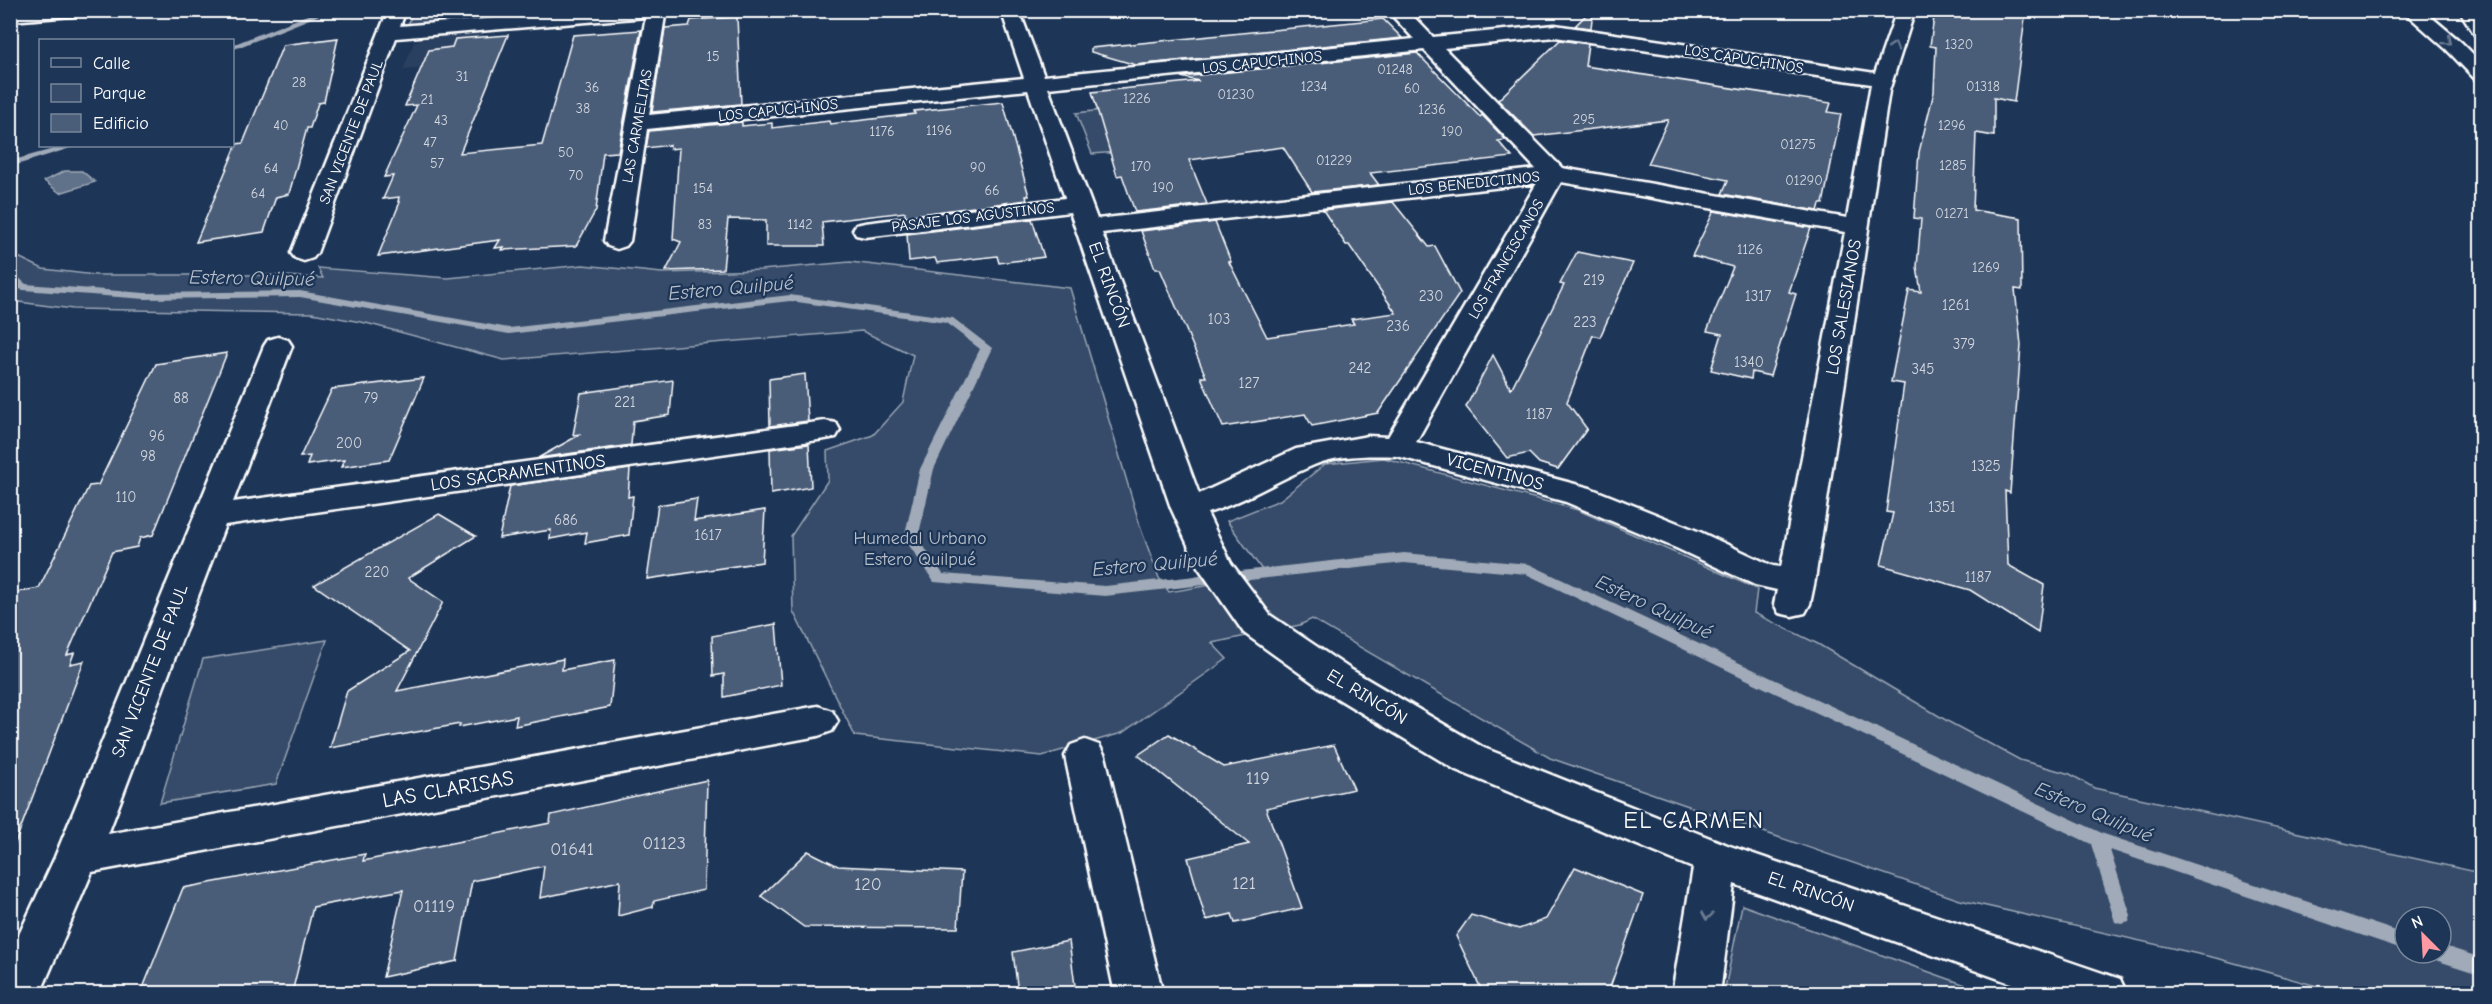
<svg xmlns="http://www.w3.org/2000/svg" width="2492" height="1004" viewBox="0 0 2492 1004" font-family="'Comic Neue',sans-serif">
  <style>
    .built { fill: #2a4161 }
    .green { fill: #364b69; stroke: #9aa5b4; stroke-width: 1.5; fill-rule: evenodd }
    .water { fill: #617289; stroke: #a0aab8; stroke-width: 1.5 }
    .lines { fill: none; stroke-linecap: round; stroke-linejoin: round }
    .stream { fill: #a0aab8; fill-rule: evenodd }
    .building { fill: #4a5d79; stroke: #fff; stroke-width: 1.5 }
    .street-casing { stroke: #fff; stroke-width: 5 }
    .primary-casing { stroke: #fff; stroke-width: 5 }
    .highway-casing { stroke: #fff; stroke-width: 5 }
    .street { fill: #1d3557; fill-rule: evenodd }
    .primary { fill: #1d3557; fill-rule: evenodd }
    .highway { fill: #1d3557; fill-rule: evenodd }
    .oneway { stroke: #6c7c92 }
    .labels { text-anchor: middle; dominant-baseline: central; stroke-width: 4.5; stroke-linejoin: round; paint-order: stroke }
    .far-number-label { font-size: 14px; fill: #d2d6de }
    .far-street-label { font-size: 15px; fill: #fff; stroke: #1d3557 }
    .number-label { font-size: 15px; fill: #d2d6de }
    .street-label { font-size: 18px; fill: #fff; stroke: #1d3557 }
    .park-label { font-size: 18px; fill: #b9c0ca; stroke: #1d3557 }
    .near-number-label { font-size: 18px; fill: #d2d6de }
    .water-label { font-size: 20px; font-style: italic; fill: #b8c0ca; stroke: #1d3557 }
    .near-street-label { font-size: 21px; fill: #fff; stroke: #1d3557 }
    .near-neighbourhood-label { font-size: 24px; letter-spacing: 1.5px; fill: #fff; stroke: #1d3557 }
  </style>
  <rect width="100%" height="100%" fill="#1d3557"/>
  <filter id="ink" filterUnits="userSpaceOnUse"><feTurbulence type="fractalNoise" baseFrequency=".0167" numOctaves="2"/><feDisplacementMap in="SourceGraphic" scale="12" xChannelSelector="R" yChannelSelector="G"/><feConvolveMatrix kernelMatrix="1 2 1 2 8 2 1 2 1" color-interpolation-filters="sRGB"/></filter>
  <g filter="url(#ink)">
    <polygon class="built" points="485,31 470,64 403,70 414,42 429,37"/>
    <g class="green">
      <polygon points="413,11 634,11 416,29 408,25"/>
      <polygon points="1185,101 1209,145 1092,154 1076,113"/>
      <path d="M10,253L43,269L95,275H266L323,278L318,268L448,278L583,265L662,273L761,270L850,262L1070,288L1141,529L1159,578L1169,592L1259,577L1265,574L1227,521L1280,500L1325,464L1384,458L1578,510L1757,589L1754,613L1818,644L1949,722L2020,760L2070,774L2094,788L2481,873V993H2342L2220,959L1960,900L1550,758L1312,619L1300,625L1212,643L1227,659L1122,733L1042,756L855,736L793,611L791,536L828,480L827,451L873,435L903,402L913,355L862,331L504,360L366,323L312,313L73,309L11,301ZM2405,917H2441V953H2405Z"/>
      <polygon points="327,640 276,784 160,803 203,659"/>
      <polygon points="1742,905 1988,993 1724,993"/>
    </g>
    <polygon class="water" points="65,171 82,171 95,182 60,193 44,181"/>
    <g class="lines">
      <g class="stream">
        <polygon points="320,10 332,10 232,50 232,45"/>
        <polygon points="64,146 77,146 10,167 10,161"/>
        <polygon points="10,270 26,284 145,293 300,291 509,328 790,295 953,318 992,348 934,469 918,538 943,574 1105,586 1404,553 1529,564 2104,834 2405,934 2405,950 2110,850 2131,916 2129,922 2122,924 2115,922 2091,844 1526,574 1404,563 1105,596 934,582 904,538 920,469 980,349 946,323 790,301 509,334 300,297 145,299 23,290 19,289 10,280"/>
        <polygon points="2441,945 2482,958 2482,975 2432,959 2430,953 2441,953"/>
      </g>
    </g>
    <g class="building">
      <polygon points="1591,10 1593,10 1591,28 1575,26"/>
      <polygon points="1935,10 2026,10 2014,102 1994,98 1994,136 1976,133 1973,210 2021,218 2022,290 2015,289 2021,345 2010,493 2005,491 2008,565 2044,585 2038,633 1970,590 1881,565 1893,513 1886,512 1904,384 1891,382 1909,290 1921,292 1917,267 1921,219 1914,218 1919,152 1934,92 1936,47 1930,46"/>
      <polygon points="737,17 741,104 652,112 665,28 689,26 691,20"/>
      <polygon points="1383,19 1402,38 1136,65 1091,52 1091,48"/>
      <polygon points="641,30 618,152 603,153 596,210 576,246 502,250 504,247 495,248 500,240 378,256 400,202 398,202 399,197 383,199 393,176 384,177 417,105 405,106 429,50 452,47 455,39 508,35 460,153 542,145 573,35"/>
      <polygon points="338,38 324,102 318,103 310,128 307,128 289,194 276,197 264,232 196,242 237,144 243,143 283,45"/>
      <polygon points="1560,40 1588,44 1585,66 1831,103 1828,112 1841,114 1823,204 1820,204 1818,211 1722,194 1728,180 1648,164 1668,120 1534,136 1498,100"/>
      <polygon points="1417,53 1480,117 1482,115 1506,140 1498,141 1512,157 1370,173 1379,185 1312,192 1283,147 1189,160 1207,204 1135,212 1122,175 1117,176 1092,92 1199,81 1181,77"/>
      <polygon points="1003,102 1029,196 1026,196 1027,200 905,216 905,212 822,222 824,246 766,246 766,220 728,219 723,269 666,271 681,242 673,239 679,148 670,149 670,145 646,148 649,131 742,122 742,126 772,123 772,128 829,121 830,124 915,114 914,111"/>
      <polygon points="1393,202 1429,247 1435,246 1460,293 1378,413 1312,426 1305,414 1223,427 1201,377 1206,377 1160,269 1155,269 1141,231 1215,222 1231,262 1229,262 1267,337 1354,324 1351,319 1396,313 1349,245 1346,245 1323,210"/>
      <polygon points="1714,211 1811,228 1789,292 1796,294 1770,376 1752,372 1751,379 1711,370 1722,334 1707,331 1733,267 1692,256"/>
      <polygon points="1032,219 1044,257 999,263 997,256 937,263 935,258 909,261 907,234"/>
      <polygon points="1577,252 1633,263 1600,337 1593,335 1567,402 1587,429 1558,469 1539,463 1529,453 1507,458 1466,407 1493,355 1511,389 1564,285 1560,284"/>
      <polygon points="227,353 153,535 140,538 137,547 112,552 67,655 74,653 70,664 84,661 14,846 10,845 10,607 18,592 39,588 89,486 98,485 156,364"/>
      <polygon points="805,374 808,421 770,426 769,379"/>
      <polygon points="424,378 389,460 341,467 344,460 307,465 310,456 300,457 332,389"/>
      <polygon points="673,380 670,415 633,421 631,445 538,458 581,434 573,435 581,393"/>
      <polygon points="809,444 811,487 771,494 770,449"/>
      <polygon points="630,469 628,497 633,496 629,535 585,543 587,532 550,539 551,530 499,538 510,486"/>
      <polygon points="697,499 694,521 765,510 762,562 647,579 658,505"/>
      <polygon points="439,514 476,536 408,578 443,602 397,691 563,659 562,670 615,660 610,707 515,726 517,716 459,727 460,724 330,748 347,691 410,651 314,585"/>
      <polygon points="776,624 781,685 724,697 724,674 713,676 712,636"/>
      <polygon points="1169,734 1224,767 1334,745 1354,789 1266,808 1302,908 1235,923 1232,914 1206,920 1188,858 1249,844 1138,755"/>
      <polygon points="707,780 704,890 654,901 653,907 618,916 620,881 540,898 544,866 472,881 457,961 383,977 403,890 313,907 292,993 141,993 183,888 365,854 363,861 550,823 551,815"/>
      <polygon points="808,851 838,866 962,872 958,928 804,927 761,896"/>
      <polygon points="1575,867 1643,895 1608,993 1483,993 1456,936 1471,915 1519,929 1546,919"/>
      <polygon points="1069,941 1076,993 1018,993 1013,952"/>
    </g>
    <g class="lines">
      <g class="street-casing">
        <g id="street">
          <path d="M388,10H404L405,13L400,26L592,10H675L673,14L665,16L649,115L1024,78L1001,10H1019L1044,76L1414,39L1387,10H1407L1433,37L1555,25L1875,73L1897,10H1915L1889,91L1815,580L1810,604L1805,613L1792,616L1779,613L1774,604L1777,590L1755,585L1676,548L1566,502L1397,456C1370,455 1338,455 1314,465C1277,480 1245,502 1207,513L1231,563L1270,615L1350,669L1484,748L1730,846L2120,979L2127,994H2041L1734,884L1720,994H1672L1693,868L1456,770L1322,689L1244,633L1198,567L1171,508L1070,212L865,237L856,235L853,230L856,225L865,223L1065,198L1028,90L647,129L630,241L626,246L617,249L608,246L604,241L646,17L396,38L317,253L313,258L304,261L295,258L291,253ZM1555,37L1871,84L1847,218L1562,168L1444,48ZM1424,50L1536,169L1097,219L1048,88ZM1561,182L1845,232L1781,567L1773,566L1700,532L1590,488L1416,442ZM1537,183L1388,437L1368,436L1296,449L1199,494L1102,233Z"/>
          <polygon points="278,337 288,340 292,346 233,502 825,421 836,423 840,430 836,437 825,439 225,525 108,834 818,706 832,711 838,721 832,731 818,736 92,872 40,994 10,994 10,954 55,857 264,346 268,340"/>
          <polygon points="1085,740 1099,745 1105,756 1163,994 1115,994 1065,756 1071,745"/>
        </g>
      </g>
      <g class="primary-casing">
        <polygon id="primary" points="10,10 81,10 79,14 72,16 10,21"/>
      </g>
      <g class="highway-casing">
        <g id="highway">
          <polygon points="2402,10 2423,10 2461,42 2482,63 2482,81 2475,79 2447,50"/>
          <polygon points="2459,10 2478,10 2482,16 2482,37 2475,35"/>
        </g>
      </g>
      <use href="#street" class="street"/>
      <use href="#primary" class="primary"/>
      <use href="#highway" class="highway"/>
    </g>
    <defs><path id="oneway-chevron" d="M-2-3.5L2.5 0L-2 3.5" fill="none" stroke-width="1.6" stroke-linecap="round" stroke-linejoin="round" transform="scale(1.5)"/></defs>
    <g class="oneway">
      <use href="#oneway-chevron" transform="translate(2448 41) rotate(40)"/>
      <use href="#oneway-chevron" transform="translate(1894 46) rotate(-73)"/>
      <use href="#oneway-chevron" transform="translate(1707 916) rotate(99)"/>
    </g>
  </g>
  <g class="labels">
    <g class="far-number-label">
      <text x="1959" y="44">1320</text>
      <text x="713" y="56">15</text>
      <text x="1395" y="69">01248</text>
      <text x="462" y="76">31</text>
      <text x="299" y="82">28</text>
      <text x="1314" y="86">1234</text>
      <text x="1983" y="86">01318</text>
      <text x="592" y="87">36</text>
      <text x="1412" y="88">60</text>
      <text x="1236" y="94">01230</text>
      <text x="1137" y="98">1226</text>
      <text x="427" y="99">21</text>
      <text x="583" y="108">38</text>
      <text x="1432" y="109">1236</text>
      <text x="1584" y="119">295</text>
      <text x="441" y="120">43</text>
      <text x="281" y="125">40</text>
      <text x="1952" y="125">1296</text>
      <text x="939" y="130">1196</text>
      <text x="882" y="131">1176</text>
      <text x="1452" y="131">190</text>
      <text x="430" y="142">47</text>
      <text x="1798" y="144">01275</text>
      <text x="566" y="152">50</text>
      <text x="1334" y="160">01229</text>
      <text x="437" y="163">57</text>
      <text x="1953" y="165">1285</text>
      <text x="1141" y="166">170</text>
      <text x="978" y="167">90</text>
      <text x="271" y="168">64</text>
      <text x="576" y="175">70</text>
      <text x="1804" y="180">01290</text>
      <text x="1163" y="187">190</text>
      <text x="703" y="188">154</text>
      <text x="992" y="190">66</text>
      <text x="258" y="193">64</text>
      <text x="1952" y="213">01271</text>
      <text x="705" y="224">83</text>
      <text x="800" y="224">1142</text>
      <text x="1750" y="249">1126</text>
      <text x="1986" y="267">1269</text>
    </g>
    <g class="far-street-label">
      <text transform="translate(1744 59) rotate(9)">LOS CAPUCHINOS</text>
      <text transform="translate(1262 62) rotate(-6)">LOS CAPUCHINOS</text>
      <text transform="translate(778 110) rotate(-6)">LOS CAPUCHINOS</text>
      <text transform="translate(637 126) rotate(-80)">LAS CARMELITAS</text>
      <text transform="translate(351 132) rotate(-69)">SAN VICENTE DE PAUL</text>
      <text transform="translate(1474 183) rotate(-6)">LOS BENEDICTINOS</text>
      <text transform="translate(973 217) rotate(-7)">PASAJE LOS AGUSTINOS</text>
      <text transform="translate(1506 259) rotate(-60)">LOS FRANCISCANOS</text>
    </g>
    <g class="number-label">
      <text x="1594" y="280">219</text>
      <text x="1431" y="296">230</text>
      <text x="1758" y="296">1317</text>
      <text x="1956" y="305">1261</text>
      <text x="1219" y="319">103</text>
      <text x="1585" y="322">223</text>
      <text x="1398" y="326">236</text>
      <text x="1964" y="344">379</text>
      <text x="1749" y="362">1340</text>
      <text x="1360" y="368">242</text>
      <text x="1923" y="369">345</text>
      <text x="1249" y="383">127</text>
      <text x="181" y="398">88</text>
      <text x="371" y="398">79</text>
      <text x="625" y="402">221</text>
      <text x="1539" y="414">1187</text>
      <text x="157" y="436">96</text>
      <text x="349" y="443">200</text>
      <text x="148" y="456">98</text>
      <text x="1986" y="466">1325</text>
      <text x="126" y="497">110</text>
      <text x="1942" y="507">1351</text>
      <text x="566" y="520">686</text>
      <text x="708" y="535">1617</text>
      <text x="377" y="572">220</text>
      <text x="1978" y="577">1187</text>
    </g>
    <g class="street-label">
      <text transform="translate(1109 285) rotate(70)">EL RINCÓN</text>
      <text transform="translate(1844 307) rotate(-80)">LOS SALESIANOS</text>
      <text transform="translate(1495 472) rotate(15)">VICENTINOS</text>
      <text transform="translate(518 473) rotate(-8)">LOS SACRAMENTINOS</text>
      <text transform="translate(150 671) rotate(-69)">SAN VICENTE DE PAUL</text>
      <text transform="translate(1367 697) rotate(31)">EL RINCÓN</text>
      <text transform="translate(1811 892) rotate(19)">EL RINCÓN</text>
    </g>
    <g class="park-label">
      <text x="920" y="538">Humedal Urbano<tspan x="920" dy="21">Estero Quilpué</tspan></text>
    </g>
    <g class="near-number-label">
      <text x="1258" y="778">119</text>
      <text x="664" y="843">01123</text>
      <text x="572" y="849">01641</text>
      <text x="1244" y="883">121</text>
      <text x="868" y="884">120</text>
      <text x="434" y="906">01119</text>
    </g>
    <g class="water-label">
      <text transform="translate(252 278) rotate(1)">Estero Quilpué</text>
      <text transform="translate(731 288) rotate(-5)">Estero Quilpué</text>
      <text transform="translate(1155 564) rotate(-5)">Estero Quilpué</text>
      <text transform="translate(1654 607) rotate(25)">Estero Quilpué</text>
      <text transform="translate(2094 812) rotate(23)">Estero Quilpué</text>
    </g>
    <g class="near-street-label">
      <text transform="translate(448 789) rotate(-10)">LAS CLARISAS</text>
    </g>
    <g class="near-neighbourhood-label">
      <text x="1694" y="820">EL CARMEN</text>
    </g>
  </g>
  <rect width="2492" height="1004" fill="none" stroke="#1d3557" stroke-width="36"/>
  <rect x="18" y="18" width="2456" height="968" fill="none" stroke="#fff" stroke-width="2" filter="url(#ink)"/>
  <rect x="39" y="39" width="195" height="108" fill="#1d3557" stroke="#77869a" stroke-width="1.5"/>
  <rect x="51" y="58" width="30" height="9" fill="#1d3557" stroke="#77869a" stroke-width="1.5"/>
  <text x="93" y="69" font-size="18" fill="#ffffff">Calle</text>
  <rect x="51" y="84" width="30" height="18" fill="#364b69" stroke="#77869a" stroke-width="1.5"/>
  <text x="93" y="99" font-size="18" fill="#ffffff">Parque</text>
  <rect x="51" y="114" width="30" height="18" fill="#4a5d79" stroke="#77869a" stroke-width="1.5"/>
  <text x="93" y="129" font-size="18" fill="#ffffff">Edificio</text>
  <g transform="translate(2423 935) rotate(336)"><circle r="28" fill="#1d3557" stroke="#77869a" stroke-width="1.5"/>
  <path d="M0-4.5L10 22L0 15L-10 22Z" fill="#ff9aa2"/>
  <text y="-9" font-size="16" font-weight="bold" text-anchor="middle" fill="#ffffff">N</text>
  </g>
</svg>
